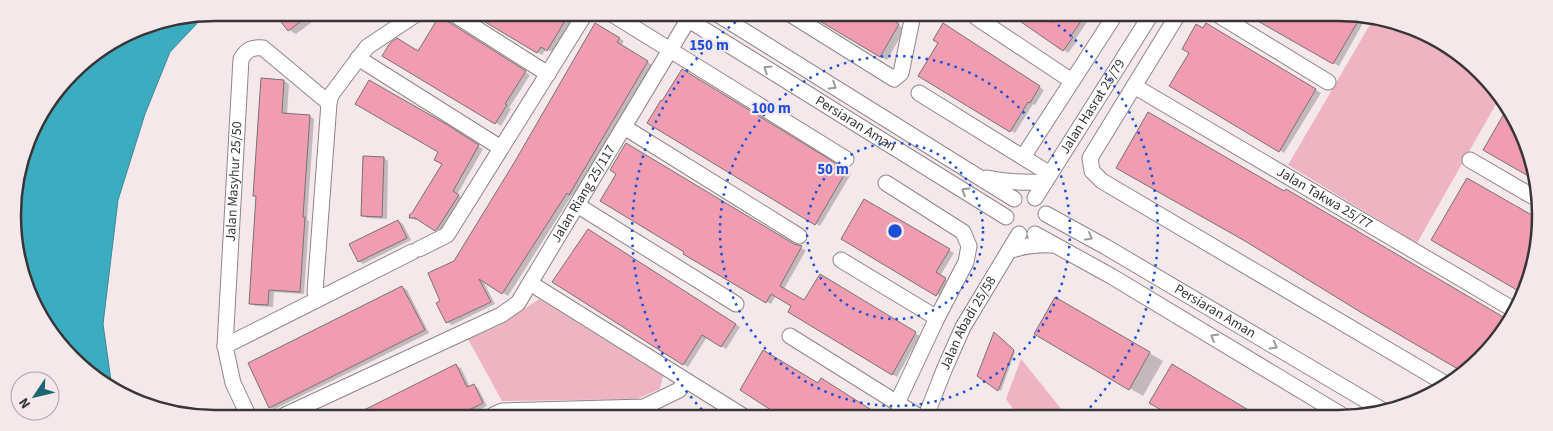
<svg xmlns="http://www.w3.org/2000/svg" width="1553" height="431" viewBox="0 0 1553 431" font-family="'Source Sans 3',sans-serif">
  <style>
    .green { fill: #efb4c2 }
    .water { fill: #3cacc1; stroke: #3b8897 }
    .shadow { fill: #0003 }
    .building { fill: #f09db2; stroke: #7b7173 }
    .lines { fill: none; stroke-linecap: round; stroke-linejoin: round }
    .minor-casing { stroke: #908587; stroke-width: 17 }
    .minor { stroke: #fff; stroke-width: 15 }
    .oneway { stroke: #9c9a9a }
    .ring { fill: none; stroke: #1d4ed8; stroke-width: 2.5; stroke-dasharray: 2.5 5 }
    .labels { text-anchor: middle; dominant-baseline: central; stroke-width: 4.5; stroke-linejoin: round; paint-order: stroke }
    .street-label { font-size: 14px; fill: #393536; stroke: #f4e8eb }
    .rim { fill: none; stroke: #393536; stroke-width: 2.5 }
    .centre { fill: #1d4ed8; stroke: #f4e8eb; stroke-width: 2.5 }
    .ring-label { font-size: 15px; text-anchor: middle; font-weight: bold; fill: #1d4ed8; stroke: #f4e8eb; stroke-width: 4.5; stroke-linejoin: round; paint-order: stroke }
  </style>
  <rect width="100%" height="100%" fill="#f4e8eb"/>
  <g class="green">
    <polygon points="1375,16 1434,40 1458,54 1500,97 1417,243 1288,165"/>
    <polygon points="539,299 663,376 660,389 637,399 502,401 468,339 499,326"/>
    <polygon points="1021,359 1067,416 1018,416 1006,399"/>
  </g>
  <polygon class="water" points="205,15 170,52 145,114 118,200 103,324 112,388 103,384 54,339 19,268 13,202 33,126 81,63 138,28"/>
  <g class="shadow">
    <polygon points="280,13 324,13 296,34 289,30 277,15"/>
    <polygon points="442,13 448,13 448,21 452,25 530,75 509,108 511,109 501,126 384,55 418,53"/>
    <polygon points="473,13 576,14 552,52 546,49 542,55"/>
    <polygon points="810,14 882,15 905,29 887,60"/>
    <polygon points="1013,15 1091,15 1091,16 1075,40 1077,41 1068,53"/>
    <polygon points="1252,16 1367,16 1339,66"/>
    <polygon points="595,24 624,41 621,46 652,65 574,196 572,195 508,296 482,279 495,304 452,325 447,322 442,301 455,262 515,164"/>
    <polygon points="1206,24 1321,93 1284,153 1171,85"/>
    <polygon points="948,28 1044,90 1035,105 1033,104 1015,133 920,76"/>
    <polygon points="682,71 851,174 820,226 648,123 663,103"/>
    <polygon points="262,79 284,81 289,84 287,115 310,116 314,119 307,220 309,221 304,294 274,292 273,307 255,306 250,303 257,197 254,195"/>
    <polygon points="451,129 483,149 457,195 463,198 441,232 420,220 415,220 411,218 443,164"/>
    <polygon points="384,158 388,161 387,219 367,218 363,215"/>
    <polygon points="865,200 954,253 940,276 950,282 942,297 842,239"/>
    <polygon points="398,221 403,224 411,240 363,264 359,261"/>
    <polygon points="588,231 740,327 726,349 707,337 688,367 554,282"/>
    <polygon points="794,245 806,250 784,289 805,302 820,276 920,336 897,377 789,312 793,306 776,295 771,304 684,254"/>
    <polygon points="402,287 407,290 429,333 275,409 270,407"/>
    <polygon points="1056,298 1163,361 1143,396 1036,334"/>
    <polygon points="997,335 1015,352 1001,391 979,375"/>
    <polygon points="456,366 461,368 470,387 474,385 478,388 487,406 468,415 350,415 358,411 360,413"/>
    <polygon points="715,413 719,416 708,416"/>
  </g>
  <g class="building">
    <polygon points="274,13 312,13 288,31"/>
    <polygon points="441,13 443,13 447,21 526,71 505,104 507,105 495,124 382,56 390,43 397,38 418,51"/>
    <polygon points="470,13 505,13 569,14 547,51 541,47 537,53"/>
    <polygon points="808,14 884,15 899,24 880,57"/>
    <polygon points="1011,15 1085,15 1071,36 1073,37 1063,51"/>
    <polygon points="1249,16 1361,16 1333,64"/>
    <polygon points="595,23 620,38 617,42 648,61 569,195 567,193 502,294 479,279 491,302 446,323 436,303 440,301 428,273 454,261 514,163"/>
    <polygon points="943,23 1040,86 1030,103 1028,102 1010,132 918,76 938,43 933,40"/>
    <polygon points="1206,23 1316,89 1279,152 1169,86 1189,53 1182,49 1196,24 1203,28"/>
    <polygon points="682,69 847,170 815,225 647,123 661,100 662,101"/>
    <polygon points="261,78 284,80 282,113 310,115 303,217 305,217 300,292 269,290 268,305 249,304 256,196 253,196"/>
    <polygon points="369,80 446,124 479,145 453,191 459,195 437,229 435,231 415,218 409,218 410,215 409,215 412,213 442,164 434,160 438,152 355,104"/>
    <polygon points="1508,107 1537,176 1537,181 1483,150"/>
    <polygon points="1148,112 1284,191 1286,189 1510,321 1481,359 1463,372 1362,313 1245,241 1116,168"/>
    <polygon points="626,143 794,244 802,246 780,286 804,300 820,274 916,332 892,375 788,312 791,306 771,294 766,303 683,254 684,252 600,201 616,174 610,170"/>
    <polygon points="363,156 384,157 382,217 361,216"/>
    <polygon points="1467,178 1537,218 1537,255 1522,293 1431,240"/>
    <polygon points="864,199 950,249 936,272 946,278 936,296 841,239"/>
    <polygon points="398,220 407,238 358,262 349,244"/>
    <polygon points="588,229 736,324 721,347 702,335 683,365 552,282"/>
    <polygon points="402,286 425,330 269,408 248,363"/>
    <polygon points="1055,297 1150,352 1129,390 1034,334"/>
    <polygon points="994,332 1014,350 998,391 977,376"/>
    <polygon points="763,350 818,383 821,378 881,416 780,416 740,390"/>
    <polygon points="456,364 467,387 474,384 483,403 459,415 354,415"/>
    <polygon points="1172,364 1260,417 1172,416 1149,403"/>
  </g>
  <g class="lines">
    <g class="minor-casing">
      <g id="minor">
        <polyline points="452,13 548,74"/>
        <polyline points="612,14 846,159"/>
        <path id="s1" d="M679,14L1006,217"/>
        <polyline points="717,14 1014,199"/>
        <polyline points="790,14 894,79 901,73 913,15"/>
        <polyline points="1177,16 1090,158 1092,171 1102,181 1446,384"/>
        <polyline points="1220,16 1328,82"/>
        <polyline points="977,18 1072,81"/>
        <polyline points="358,58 501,148"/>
        <path id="s2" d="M1134,86L1516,311"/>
        <polyline points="919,93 1050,174"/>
        <polyline points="624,127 799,236"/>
        <polyline points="1023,157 1115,15"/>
        <polyline points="1470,160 1537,199"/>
        <path d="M987,178C1006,182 1025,183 1045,182"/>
        <polyline points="886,183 963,232 969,246 966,262 937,318 897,403"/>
        <path id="s3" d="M1035,198L1150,16"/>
        <polyline points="577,205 736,304"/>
        <path id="s4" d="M1046,214L1106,247L1384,411"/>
        <polyline points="1035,234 1111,276 1345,417"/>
        <polyline points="419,249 447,235 585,14"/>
        <path d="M1009,251C1023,246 1036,244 1052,245"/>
        <polyline points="841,260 937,318"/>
        <polyline points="530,283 743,416"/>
        <polyline points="318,299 315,292 329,103 331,95 367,47 418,13"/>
        <polyline points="790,336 918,416"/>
        <polyline points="225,346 412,252"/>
        <path id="s5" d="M248,415L233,383L225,346L241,59C247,49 252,47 263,48L329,103"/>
        <path id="s6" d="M285,415L501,315L518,303L688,20"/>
        <polyline points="493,415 502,411 644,407 679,390 686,381"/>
        <path id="s7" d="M926,416L944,370L963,327L1019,234"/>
      </g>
    </g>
    <use href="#minor" class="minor"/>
  </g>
  <defs><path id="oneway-chevron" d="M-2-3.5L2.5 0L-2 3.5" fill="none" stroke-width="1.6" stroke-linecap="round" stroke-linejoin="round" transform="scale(1.25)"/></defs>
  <g class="oneway">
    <use href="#oneway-chevron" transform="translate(767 69) rotate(-148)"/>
    <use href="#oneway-chevron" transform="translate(833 86) rotate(32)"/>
    <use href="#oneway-chevron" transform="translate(965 191) rotate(-148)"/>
    <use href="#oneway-chevron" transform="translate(1089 237) rotate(29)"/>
    <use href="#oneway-chevron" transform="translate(1214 337) rotate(-149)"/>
    <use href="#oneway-chevron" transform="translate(1274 346) rotate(30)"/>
  </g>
  <g class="ring">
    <circle cx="895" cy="231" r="88"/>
    <circle cx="895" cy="231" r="175"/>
    <path d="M707 415A263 263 0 0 1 744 16M1046 16A263 263 0 0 1 1083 415"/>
  </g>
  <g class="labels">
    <g class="street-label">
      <text stroke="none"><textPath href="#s3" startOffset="108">Jalan Hasrat 25/79</textPath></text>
      <text stroke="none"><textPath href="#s1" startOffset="208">Persiaran Aman</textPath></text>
      <text stroke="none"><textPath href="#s5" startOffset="238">Jalan Masyhur 25/50</textPath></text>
      <text stroke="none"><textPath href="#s6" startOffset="386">Jalan Riang 25/117</textPath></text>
      <text stroke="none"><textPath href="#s2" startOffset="221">Jalan Takwa 25/77</textPath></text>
      <text stroke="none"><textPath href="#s4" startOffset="195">Persiaran Aman</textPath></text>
      <text stroke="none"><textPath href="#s7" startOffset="102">Jalan Abadi 25/58</textPath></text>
    </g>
  </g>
  <path d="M0 0H1553V431H0ZM215 21H1338A194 194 0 0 1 1532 215V216A194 194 0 0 1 1338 410H215A194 194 0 0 1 21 216V215A194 194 0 0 1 215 21Z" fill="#f4e8eb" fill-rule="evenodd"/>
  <path class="rim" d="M215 21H1338A194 194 0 0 1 1532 215V216A194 194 0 0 1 1338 410H215A194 194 0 0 1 21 216V215A194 194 0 0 1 215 21Z"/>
  <circle cx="895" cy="231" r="8" class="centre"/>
  <g class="ring-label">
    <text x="709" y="50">150 m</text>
    <text x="771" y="113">100 m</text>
    <text x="833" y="174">50 m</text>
  </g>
  <g transform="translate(35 396) rotate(235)"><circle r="24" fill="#f4e8eb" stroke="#a9a0a3"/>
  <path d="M0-4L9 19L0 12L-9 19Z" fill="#1c6572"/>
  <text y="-8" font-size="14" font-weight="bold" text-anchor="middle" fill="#393536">N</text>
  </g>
</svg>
